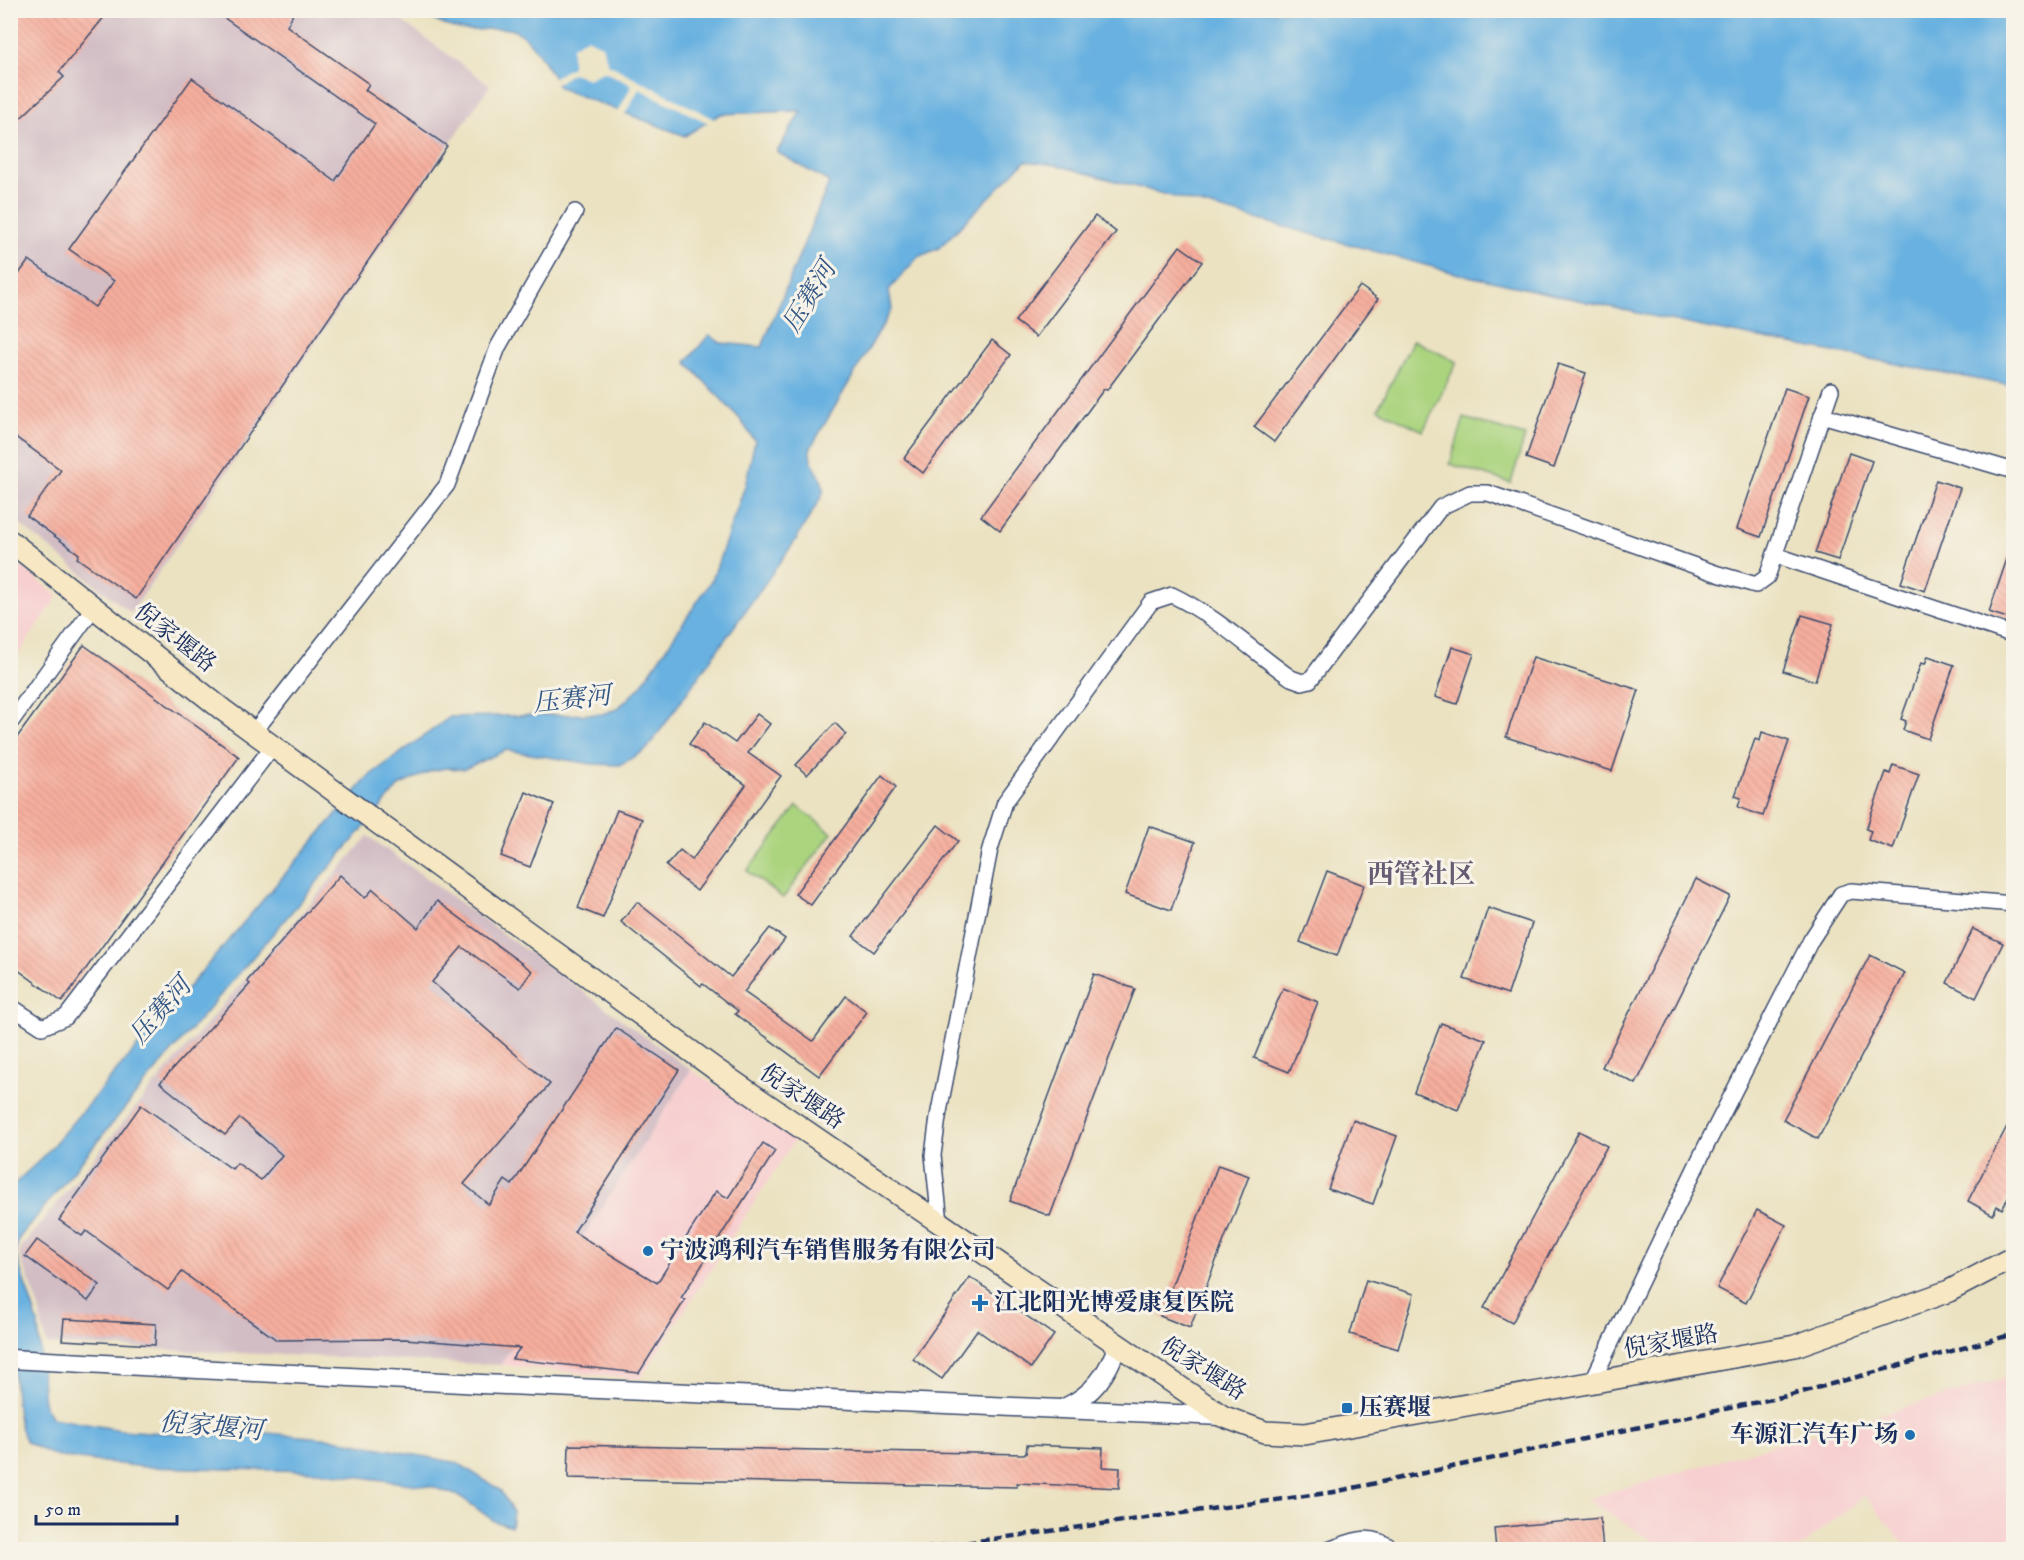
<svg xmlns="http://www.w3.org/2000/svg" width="2024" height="1560" viewBox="0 0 2024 1560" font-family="'IM FELL DW Pica','Noto Serif SC',serif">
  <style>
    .built { fill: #f7cfd0 }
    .industrial { fill: #d2bdc5 }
    .garden { fill: #abd47f; stroke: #63826e; stroke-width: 1.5 }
    .water { fill: #68b1e0; stroke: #42709f; stroke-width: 1.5 }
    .pier { fill: #ebe2c1 }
    .building { fill: url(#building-back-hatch) }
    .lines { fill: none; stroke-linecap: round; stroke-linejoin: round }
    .minor-casing { stroke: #3a4a6d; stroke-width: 18 }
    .tertiary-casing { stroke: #3a4a6d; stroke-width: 21 }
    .secondary-casing { stroke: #3a4a6d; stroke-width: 24 }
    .minor { stroke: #fff; stroke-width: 15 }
    .tertiary { stroke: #fff; stroke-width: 18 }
    .secondary { stroke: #f7e8c3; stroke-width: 21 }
    .rail { stroke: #1b2f5e; stroke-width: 4.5; stroke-dasharray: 9 4.5; stroke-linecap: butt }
    .poi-dot { fill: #1f6fb2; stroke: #f7f3e8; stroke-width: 2 }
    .labels { text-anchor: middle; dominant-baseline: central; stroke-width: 6; stroke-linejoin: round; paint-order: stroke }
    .street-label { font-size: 24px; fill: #1b2f5e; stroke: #f7f3e8 }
    .poi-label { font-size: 24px; font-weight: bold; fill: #1b2f5e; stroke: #f7f3e8; text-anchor: start }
    .water-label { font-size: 26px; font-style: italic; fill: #325685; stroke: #f7f3e8 }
    .quarter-label { font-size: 27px; font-weight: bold; fill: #685c74; stroke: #f7f3e8 }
  </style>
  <defs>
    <pattern id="building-back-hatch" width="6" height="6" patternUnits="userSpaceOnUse" patternTransform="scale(1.5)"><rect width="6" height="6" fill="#f7af9e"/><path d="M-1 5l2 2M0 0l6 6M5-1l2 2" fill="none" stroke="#d3978a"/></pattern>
  </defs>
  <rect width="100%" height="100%" fill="#f7f3e8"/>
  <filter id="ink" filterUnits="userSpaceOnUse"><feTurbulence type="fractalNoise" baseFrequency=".0167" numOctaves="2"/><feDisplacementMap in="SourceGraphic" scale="12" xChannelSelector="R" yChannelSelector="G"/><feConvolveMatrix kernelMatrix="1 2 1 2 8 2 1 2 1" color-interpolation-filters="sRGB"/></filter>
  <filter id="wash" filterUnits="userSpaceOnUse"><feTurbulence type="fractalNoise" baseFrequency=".008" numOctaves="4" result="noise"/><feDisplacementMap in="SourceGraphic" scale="24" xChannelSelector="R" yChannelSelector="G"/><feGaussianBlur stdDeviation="1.35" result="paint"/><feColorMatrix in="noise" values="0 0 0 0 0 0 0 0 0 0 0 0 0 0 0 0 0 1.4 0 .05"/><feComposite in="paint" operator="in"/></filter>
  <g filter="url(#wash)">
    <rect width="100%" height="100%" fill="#ebe2c1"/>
    <g class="built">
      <polygon points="11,558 58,596 11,665"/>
      <polygon points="691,1070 796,1138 640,1379 500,1365"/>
      <polygon points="2013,1376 2013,1549 1908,1549 1865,1495 1798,1549 1666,1549 1586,1499"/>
    </g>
    <g class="industrial">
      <polygon points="10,11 388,11 490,85 131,613 11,517"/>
      <polygon points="368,836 691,1070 500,1365 46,1344 37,1300 19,1255 22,1246 148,1092"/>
    </g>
    <g class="garden">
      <polygon points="1413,340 1457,362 1423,431 1378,409"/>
      <polygon points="1464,418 1525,436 1511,483 1450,464"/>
      <polygon points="797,806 832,833 783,898 747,871"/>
    </g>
    <path class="water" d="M418,11H2013V386L1702,327L1455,273L1056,165L1025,161L939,248L918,257L889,290L892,309L810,449C808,467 828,478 822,496L795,541L647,749L620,765L592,764L506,750L464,769L446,768L431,771L400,785L141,1088L19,1238L15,1253L38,1323L44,1406L52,1418L121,1430L207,1436L256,1432L334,1439L458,1463L500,1490L513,1512L511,1527L494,1521L461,1497L433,1487L318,1471L144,1467L55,1456L26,1442C13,1415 18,1388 11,1360L10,1188L43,1157L369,776L450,717L602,714L617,709L640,687L712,580L745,486L755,441L740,419L686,362L709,335L721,343L762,347L829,182L777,152L801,111L720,114L685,136L559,88C552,74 534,43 521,34C505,23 483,32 465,30C447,28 432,20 418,11Z"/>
    <polygon class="pier" points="586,38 602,45 608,64 716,120 710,124 639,89 624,116 617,114 632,85 604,71 588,79 573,73 554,85 551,79 572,67 572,47"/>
    <g id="blocks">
      <g class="building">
        <polygon points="10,10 110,10 59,72 64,77 10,128"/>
        <polygon points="213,10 295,10 287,26 369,84 365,90 447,146 136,599 77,558 79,554 27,516 61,470 10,433 10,286 29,260 95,307 114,281 69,249 192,78 335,181 375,124"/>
        <polygon points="1095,216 1116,232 1036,337 1015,321"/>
        <polygon points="1180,246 1202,262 1107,390 1104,389 1000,531 981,516"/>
        <polygon points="1360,286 1378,299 1274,442 1254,427"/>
        <polygon points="992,340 1011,355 923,473 904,458"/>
        <polygon points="1558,364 1586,373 1554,468 1526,458"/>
        <polygon points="1785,388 1809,396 1761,537 1737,529"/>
        <polygon points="1849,453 1872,461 1838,560 1815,553"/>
        <polygon points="1936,480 1960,488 1925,591 1901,583"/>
        <polygon points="2011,547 2013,547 2013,620 1989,612"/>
        <polygon points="1802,615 1833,624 1815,681 1783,671"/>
        <polygon points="84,645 239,757 62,1002 10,964 10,747"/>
        <polygon points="1452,647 1474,654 1457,704 1435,697"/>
        <polygon points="1928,656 1954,665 1928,739 1903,730 1906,721 1901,719 1921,663 1925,664"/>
        <polygon points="1533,657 1639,690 1612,771 1506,737"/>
        <polygon points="757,714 770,724 748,753 781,776 697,891 666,866 680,850 692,860 746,785 689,744 705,722 735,743"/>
        <polygon points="835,723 846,734 807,775 796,765"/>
        <polygon points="1762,732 1789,741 1763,816 1738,807 1741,798 1735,796 1755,739 1760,741"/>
        <polygon points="1893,765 1919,774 1893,849 1868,840 1871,831 1866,829 1886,772 1890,774"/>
        <polygon points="882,775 896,787 811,905 795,894"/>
        <polygon points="526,792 554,804 530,867 501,856"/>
        <polygon points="617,810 642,819 603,918 578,908"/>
        <polygon points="938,825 958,841 874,952 853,936"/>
        <polygon points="1149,826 1195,842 1171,910 1125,894"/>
        <polygon points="1327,871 1364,885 1337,956 1300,942"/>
        <polygon points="340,875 365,898 373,889 418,928 437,901 532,971 520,988 462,947 432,982 550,1084 464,1184 489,1205 505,1180 512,1185 616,1028 679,1070 574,1232 657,1283 716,1191 728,1198 763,1143 775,1151 681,1298 685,1300 639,1373 512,1359 520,1348 405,1339 277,1340 182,1272 168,1290 86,1231 82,1236 59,1220 141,1105 232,1169 237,1163 261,1180 282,1155 240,1118 225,1135 160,1083 250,984 247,981"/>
        <polygon points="1696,879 1730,896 1636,1084 1602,1067"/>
        <polygon points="637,902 731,977 770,928 785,939 744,992 813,1041 846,996 867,1012 819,1076 735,1014 738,1011 703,984 701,986 621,922"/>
        <polygon points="1488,908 1532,923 1508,994 1464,979"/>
        <polygon points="1973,929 2003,943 1976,998 1947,983"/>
        <polygon points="1870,955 1905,973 1818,1139 1783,1120"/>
        <polygon points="1094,974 1135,989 1050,1216 1010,1201"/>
        <polygon points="1283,988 1318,1002 1289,1072 1254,1058"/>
        <polygon points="1441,1023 1486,1040 1458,1110 1414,1092"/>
        <polygon points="2013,1115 2013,1188 2002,1209 1997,1206 1993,1215 1968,1201"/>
        <polygon points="1353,1120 1397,1136 1373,1204 1328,1189"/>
        <polygon points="1579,1131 1607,1146 1512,1323 1484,1308"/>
        <polygon points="1218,1165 1249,1176 1190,1328 1160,1316"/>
        <polygon points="1757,1210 1786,1225 1746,1303 1717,1288"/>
        <polygon points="37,1240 100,1285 88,1301 25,1256"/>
        <polygon points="970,1277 1054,1335 1031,1368 977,1330 942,1379 913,1359"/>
        <polygon points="1366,1280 1414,1294 1398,1349 1350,1334"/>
        <polygon points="64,1319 156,1324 155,1345 62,1340"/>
        <polygon points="569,1445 1026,1454 1027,1445 1103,1448 1102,1467 1120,1468 1119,1488 1017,1483 1017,1487 568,1478"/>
        <polygon points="1600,1518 1603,1550 1496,1550 1494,1528"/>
      </g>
    </g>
  </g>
  <g filter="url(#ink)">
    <use href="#blocks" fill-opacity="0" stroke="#3a4a6d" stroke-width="1.5"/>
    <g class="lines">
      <g class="minor-casing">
        <g id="minor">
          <polyline points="1822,415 2014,471"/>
          <polyline points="1775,555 2014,635"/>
          <polyline points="10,723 94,607"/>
          <polyline points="254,732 447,485 498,347 575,212"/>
          <polyline points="10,1006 42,1027 66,1017 273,746"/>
          <path d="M940,1223L933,1155L938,1117L990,849L1005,802L1151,602L1172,595C1216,616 1251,650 1291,678L1302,682L1310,680L1441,507L1470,493H1488L1718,574L1756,585L1767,577L1831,390"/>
          <polyline points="1592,1382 1705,1148 1811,940 1841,894 1851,891 2014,904"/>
          <path d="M1328,1550C1353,1541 1371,1531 1394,1550"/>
        </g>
      </g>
      <g class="tertiary-casing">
        <g id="tertiary">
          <polyline points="10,1359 481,1384 1222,1416"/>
          <path d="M1064,1408C1093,1395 1108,1374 1118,1344"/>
        </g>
      </g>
      <g class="secondary-casing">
        <polyline id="secondary" points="10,541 223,710 718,1071 1222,1416 1265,1432 1305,1434 1795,1346 1949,1291 2014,1257"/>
      </g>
      <use href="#minor" class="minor"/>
      <use href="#tertiary" class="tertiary"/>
      <use href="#secondary" class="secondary"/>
      <g class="rail">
        <polyline points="913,1550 1334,1492 1791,1395 2014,1334"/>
        <polyline points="1011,1550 1040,1546"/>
      </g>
    </g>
  </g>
  <g class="poi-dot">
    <circle cx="648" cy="1251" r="6"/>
    <path d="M977 1294h6v6h6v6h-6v6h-6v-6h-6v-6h6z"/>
    <rect x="1341" y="1402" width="12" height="12" rx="3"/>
    <circle cx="1910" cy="1435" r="6"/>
  </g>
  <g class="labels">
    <g class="street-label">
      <text transform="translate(175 638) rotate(38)">倪家堰路</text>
      <text transform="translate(802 1097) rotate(34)">倪家堰路</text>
      <text transform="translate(1671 1342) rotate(-10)">倪家堰路</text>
      <text transform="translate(1203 1369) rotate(32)">倪家堰路</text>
    </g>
    <g class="poi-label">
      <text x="660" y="1251">宁波鸿利汽车销售服务有限公司</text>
      <text x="994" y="1303">江北阳光博爱康复医院</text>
      <text x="1359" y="1408">压赛堰</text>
      <text x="1898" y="1435" text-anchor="end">车源汇汽车广场</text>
    </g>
    <g class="water-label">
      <text transform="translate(810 297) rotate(-59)">压赛河</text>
      <text transform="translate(572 700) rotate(-6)">压赛河</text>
      <text transform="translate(161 1011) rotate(-49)">压赛河</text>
      <text transform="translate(211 1427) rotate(5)">倪家堰河</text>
    </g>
    <g class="quarter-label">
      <text x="1421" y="875">西管社区</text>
    </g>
  </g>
  <rect width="2024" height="1560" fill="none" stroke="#f7f3e8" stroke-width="36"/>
  <path d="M36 1515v9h141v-9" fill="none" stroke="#1b2f5e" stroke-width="3"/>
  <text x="45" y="1515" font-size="18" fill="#1b2f5e" stroke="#f7f3e8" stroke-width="4.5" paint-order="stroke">50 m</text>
</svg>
